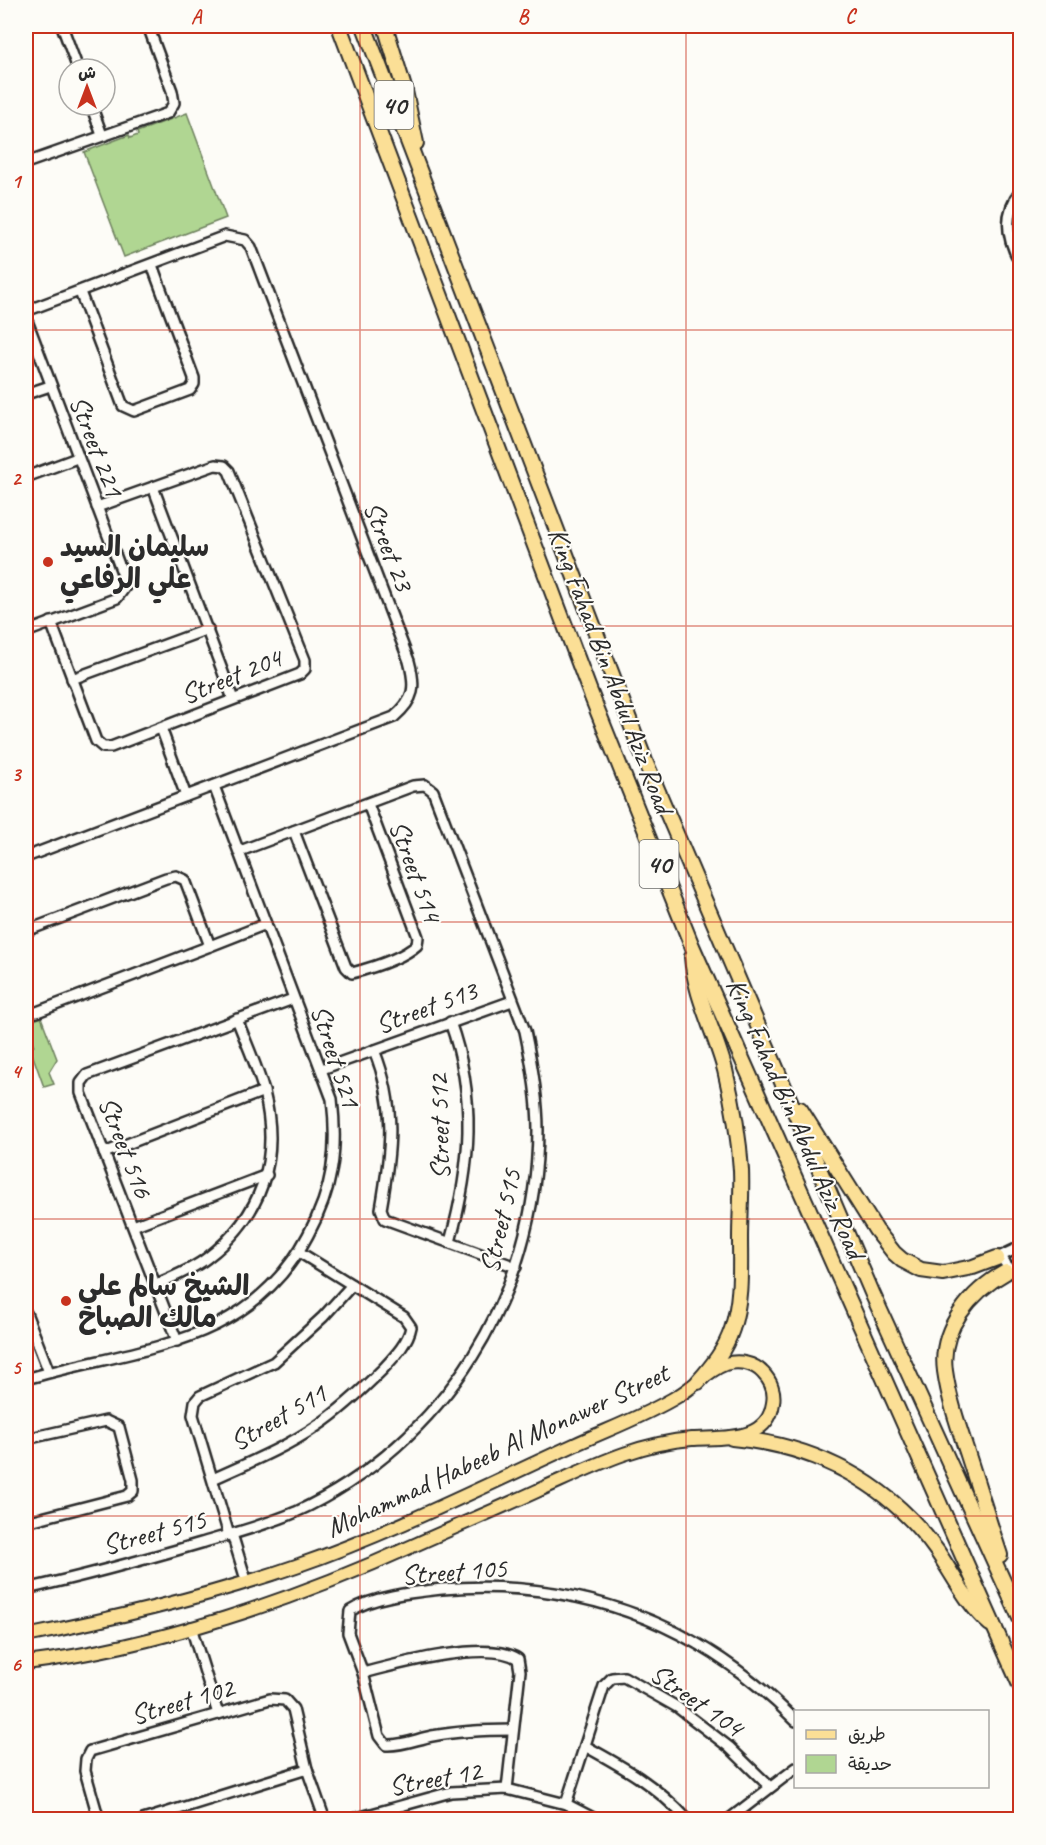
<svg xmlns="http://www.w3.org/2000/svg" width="1046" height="1845" viewBox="0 0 1046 1845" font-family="Caveat,'Playpen Sans Arabic',sans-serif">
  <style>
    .green { fill: #b0d692; stroke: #6e805e; stroke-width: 1.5 }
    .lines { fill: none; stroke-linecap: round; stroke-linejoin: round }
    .minor-casing { stroke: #2b2b2b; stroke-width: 14 }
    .major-casing { stroke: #2b2b2b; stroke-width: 16 }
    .highway-casing { stroke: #2b2b2b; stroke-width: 18 }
    .minor { stroke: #fdfcf7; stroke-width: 9 }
    .major { stroke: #fbdf96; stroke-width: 12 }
    .highway { stroke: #fbdf96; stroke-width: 14 }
    .grid { fill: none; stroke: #c8321e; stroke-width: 1.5; stroke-opacity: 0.55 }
    .poi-dot { fill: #c8321e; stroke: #fdfcf7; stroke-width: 2 }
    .labels { text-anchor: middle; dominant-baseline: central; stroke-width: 4.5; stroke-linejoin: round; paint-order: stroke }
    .shield { fill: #fdfcf7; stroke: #6a6a68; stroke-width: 1.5 }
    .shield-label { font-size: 27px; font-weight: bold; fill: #2b2b2b }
    .street-label { font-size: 28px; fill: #2b2b2b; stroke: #fdfcf7 }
    .poi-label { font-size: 28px; font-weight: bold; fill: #2b2b2b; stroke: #fdfcf7; text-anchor: start }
    .neatline { fill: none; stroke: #c8321e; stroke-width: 2 }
    .grid-label { font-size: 20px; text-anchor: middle; font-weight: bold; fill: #c8321e }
  </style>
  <rect width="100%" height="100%" fill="#fdfcf7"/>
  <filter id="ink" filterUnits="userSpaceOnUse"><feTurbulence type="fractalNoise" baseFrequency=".0167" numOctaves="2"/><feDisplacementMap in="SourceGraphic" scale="12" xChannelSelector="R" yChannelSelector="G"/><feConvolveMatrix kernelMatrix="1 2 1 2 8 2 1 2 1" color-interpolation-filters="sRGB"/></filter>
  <g filter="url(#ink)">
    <g class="green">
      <polygon points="187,113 226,218 124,257 84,152 129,135 130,138 138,135 137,132"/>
      <polygon points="41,1017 57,1059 49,1072 54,1084 44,1087 30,1048 34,1046 26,1024"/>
    </g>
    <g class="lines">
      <g class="minor-casing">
        <g id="minor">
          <polyline points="62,26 78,69"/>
          <polyline points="91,105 102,135"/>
          <polyline points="26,163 168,113 174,103 172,91 148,26"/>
          <path d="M1020,192C1003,214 1007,239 1020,262"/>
          <polyline points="80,292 123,406 134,411 190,390 194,384 194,378 152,265"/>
          <path d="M26,311L225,236L245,240L251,247L409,661C416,687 415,699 394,717L26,857"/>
          <polyline points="26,318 124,578 125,587 117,598 26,632"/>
          <polyline points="26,394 50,386"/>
          <polyline points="26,477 77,458"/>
          <polyline points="153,487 233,699"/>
          <polyline points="51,622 96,741 103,747 111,747 300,674 305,669 305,660 229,471 224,466 215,465 97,507"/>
          <polyline points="72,679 208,629"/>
          <polyline points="161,728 186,796"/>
          <path d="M294,831L346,967L352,973C371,968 403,958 417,945L418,937L368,804"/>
          <polyline points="26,931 166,878 176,876 185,880 210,946 266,924"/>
          <polyline points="26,1012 37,1012 210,946"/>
          <path d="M450,1022C477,1097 471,1166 450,1242"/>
          <path d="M374,1050C397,1107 391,1151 381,1209L385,1219L516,1267"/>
          <polyline points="322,1069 512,1001"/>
          <polyline points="104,1153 264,1091"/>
          <polyline points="133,1226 267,1175"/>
          <path d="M997,1258C1005,1259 1008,1265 1006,1272L1020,1265"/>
          <polyline points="997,1258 1020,1247"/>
          <path d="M155,1285C172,1277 192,1270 207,1258C262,1216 281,1159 264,1092C258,1068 246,1043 237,1019"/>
          <polyline points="26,1313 49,1372"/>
          <polyline points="177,1341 81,1093 81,1083 87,1075 293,999"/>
          <path d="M26,1379C135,1347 248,1349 308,1235C333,1189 338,1150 332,1099L214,786"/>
          <polyline points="26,1439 106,1421 119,1427 133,1480 133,1491 127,1496 26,1522"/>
          <path d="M213,1479C248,1463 285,1448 317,1426C341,1410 362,1390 383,1369C394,1357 408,1343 411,1327L404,1317L299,1252"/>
          <polyline points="232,1534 247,1583"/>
          <polyline points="229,1535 193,1415 195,1402 200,1396 274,1362 323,1317 352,1285"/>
          <path d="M26,1589C84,1576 143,1560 201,1543C232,1534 266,1525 296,1512C445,1443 537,1294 538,1130C538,1097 532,1064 525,1031L433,791L425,785L413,786L240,851"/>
          <polyline points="191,1627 218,1714"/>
          <path d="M363,1673C397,1664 489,1639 518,1659L520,1671L507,1789"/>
          <path d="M513,1730C486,1730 459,1731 432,1736C417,1739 402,1746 386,1745L379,1736L363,1673L348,1633L350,1611C373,1596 414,1592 442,1589C580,1578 699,1623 796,1721"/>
          <path d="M585,1746C627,1769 654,1784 688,1820"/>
          <polyline points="566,1804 604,1686 612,1678 624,1677 677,1707 729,1747 770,1787"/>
          <polyline points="99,1820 85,1771 86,1759 90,1751 270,1699 285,1700 293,1709 307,1769 325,1820"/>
          <polyline points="143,1820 307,1769"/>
          <polyline points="350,1820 451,1792 507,1789 566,1804 597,1820"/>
          <polyline points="728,1820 796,1768"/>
        </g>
      </g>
      <g class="major-casing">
        <path id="major" d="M26,1636C117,1618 207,1597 296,1566C391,1533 482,1487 574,1445C609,1429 645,1416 678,1396C694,1387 708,1370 725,1364C739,1360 754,1363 763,1373C771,1381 775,1392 773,1403C768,1443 721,1437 692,1439C636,1443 587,1469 537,1491C498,1509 457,1526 417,1544C296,1599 157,1647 26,1663"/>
      </g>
      <g class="highway-casing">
        <g id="highway">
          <polyline points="339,26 590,692 692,946 1020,1685"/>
          <polyline points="364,26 645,761 873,1295 1020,1618"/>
          <polyline points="385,26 405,91 416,143"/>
          <path d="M692,957C695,997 715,1032 725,1070C733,1103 739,1137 741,1170C742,1192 740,1215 740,1238C740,1268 742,1299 732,1329C725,1350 713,1365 698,1382"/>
          <polyline points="800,1109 876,1230 894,1253 902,1260 921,1270 943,1273 973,1267 997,1258"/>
          <path d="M732,1438C814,1445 888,1482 937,1551C954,1576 967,1604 990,1624"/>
          <path d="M1000,1555C989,1522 979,1489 968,1455C959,1428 949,1400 945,1371C939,1329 971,1291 1006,1272"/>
        </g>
      </g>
      <use href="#minor" class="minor"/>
      <use href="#major" class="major"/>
      <use href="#highway" class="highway"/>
    </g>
  </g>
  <path class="grid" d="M360,26V1820M686,26V1820M26,330H1020M26,626H1020M26,922H1020M26,1219H1020M26,1516H1020"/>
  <g class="poi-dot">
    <circle cx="48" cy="562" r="6"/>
    <circle cx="66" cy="1301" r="6"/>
  </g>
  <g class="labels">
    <g class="shield">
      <rect x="374.5" y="81" width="39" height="48" rx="4.5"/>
      <rect x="639.5" y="840" width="39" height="48" rx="4.5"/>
    </g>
    <g class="shield-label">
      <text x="394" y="105">40</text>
      <text x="659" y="864">40</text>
    </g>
    <g class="street-label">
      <text transform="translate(97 446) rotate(69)">Street 221</text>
      <text transform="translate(389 546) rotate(69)">Street 23</text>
      <text transform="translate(611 670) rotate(69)">King Fahad Bin Abdul Aziz Road</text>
      <text transform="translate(231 676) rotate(-22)">Street 204</text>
      <text transform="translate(416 871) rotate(70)">Street 514</text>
      <text transform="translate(426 1007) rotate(-20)">Street 513</text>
      <text transform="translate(336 1056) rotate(72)">Street 521</text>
      <text transform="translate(796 1118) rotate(66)">King Fahad Bin Abdul Aziz Road</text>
      <text transform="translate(439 1127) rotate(-91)">Street 512</text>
      <text transform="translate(126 1147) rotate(69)">Street 516</text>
      <text transform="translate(500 1221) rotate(-77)">Street 515</text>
      <text transform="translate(278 1417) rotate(-30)">Street 511</text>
      <text transform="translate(497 1450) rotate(-25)">Mohammad Habeeb Al Monawer Street</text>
      <text transform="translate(154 1532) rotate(-15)">Street 515</text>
      <text transform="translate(454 1571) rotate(-4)">Street 105</text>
      <text transform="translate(697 1700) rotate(35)">Street 104</text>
      <text transform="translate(182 1701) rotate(-16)">Street 102</text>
      <text transform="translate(435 1778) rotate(-10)">Street 12</text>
    </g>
    <g class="poi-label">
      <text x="60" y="546">سليمان السيد<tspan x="60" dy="32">علي الرفاعي</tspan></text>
      <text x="78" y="1285">الشيخ سالم علي<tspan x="78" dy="32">مالك الصباح</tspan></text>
    </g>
  </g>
  <rect width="1046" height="1845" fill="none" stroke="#fdfcf7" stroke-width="66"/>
  <rect x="794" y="1710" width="195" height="78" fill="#fdfcf7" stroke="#a9a8a5" stroke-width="1.5"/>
  <rect x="806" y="1730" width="30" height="9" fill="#fbdf96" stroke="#a9a8a5" stroke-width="1.5"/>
  <text x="848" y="1740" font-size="18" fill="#2b2b2b">طريق</text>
  <rect x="806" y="1755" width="30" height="18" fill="#b0d692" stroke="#a9a8a5" stroke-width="1.5"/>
  <text x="848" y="1770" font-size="18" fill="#2b2b2b">حديقة</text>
  <g transform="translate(87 87)"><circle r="28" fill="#fdfcf7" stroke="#a9a8a5" stroke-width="1.5"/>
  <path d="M0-4.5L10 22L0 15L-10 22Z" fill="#c8321e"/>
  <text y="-9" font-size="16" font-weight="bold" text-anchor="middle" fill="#2b2b2b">ش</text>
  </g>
  <rect x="33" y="33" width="980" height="1779" class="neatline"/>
  <g class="grid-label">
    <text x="196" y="23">A</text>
    <text x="523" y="23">B</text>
    <text x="850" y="23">C</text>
    <text x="16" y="188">1</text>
    <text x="16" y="485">2</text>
    <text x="16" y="781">3</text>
    <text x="16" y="1078">4</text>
    <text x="16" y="1374">5</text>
    <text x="16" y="1671">6</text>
  </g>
</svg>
